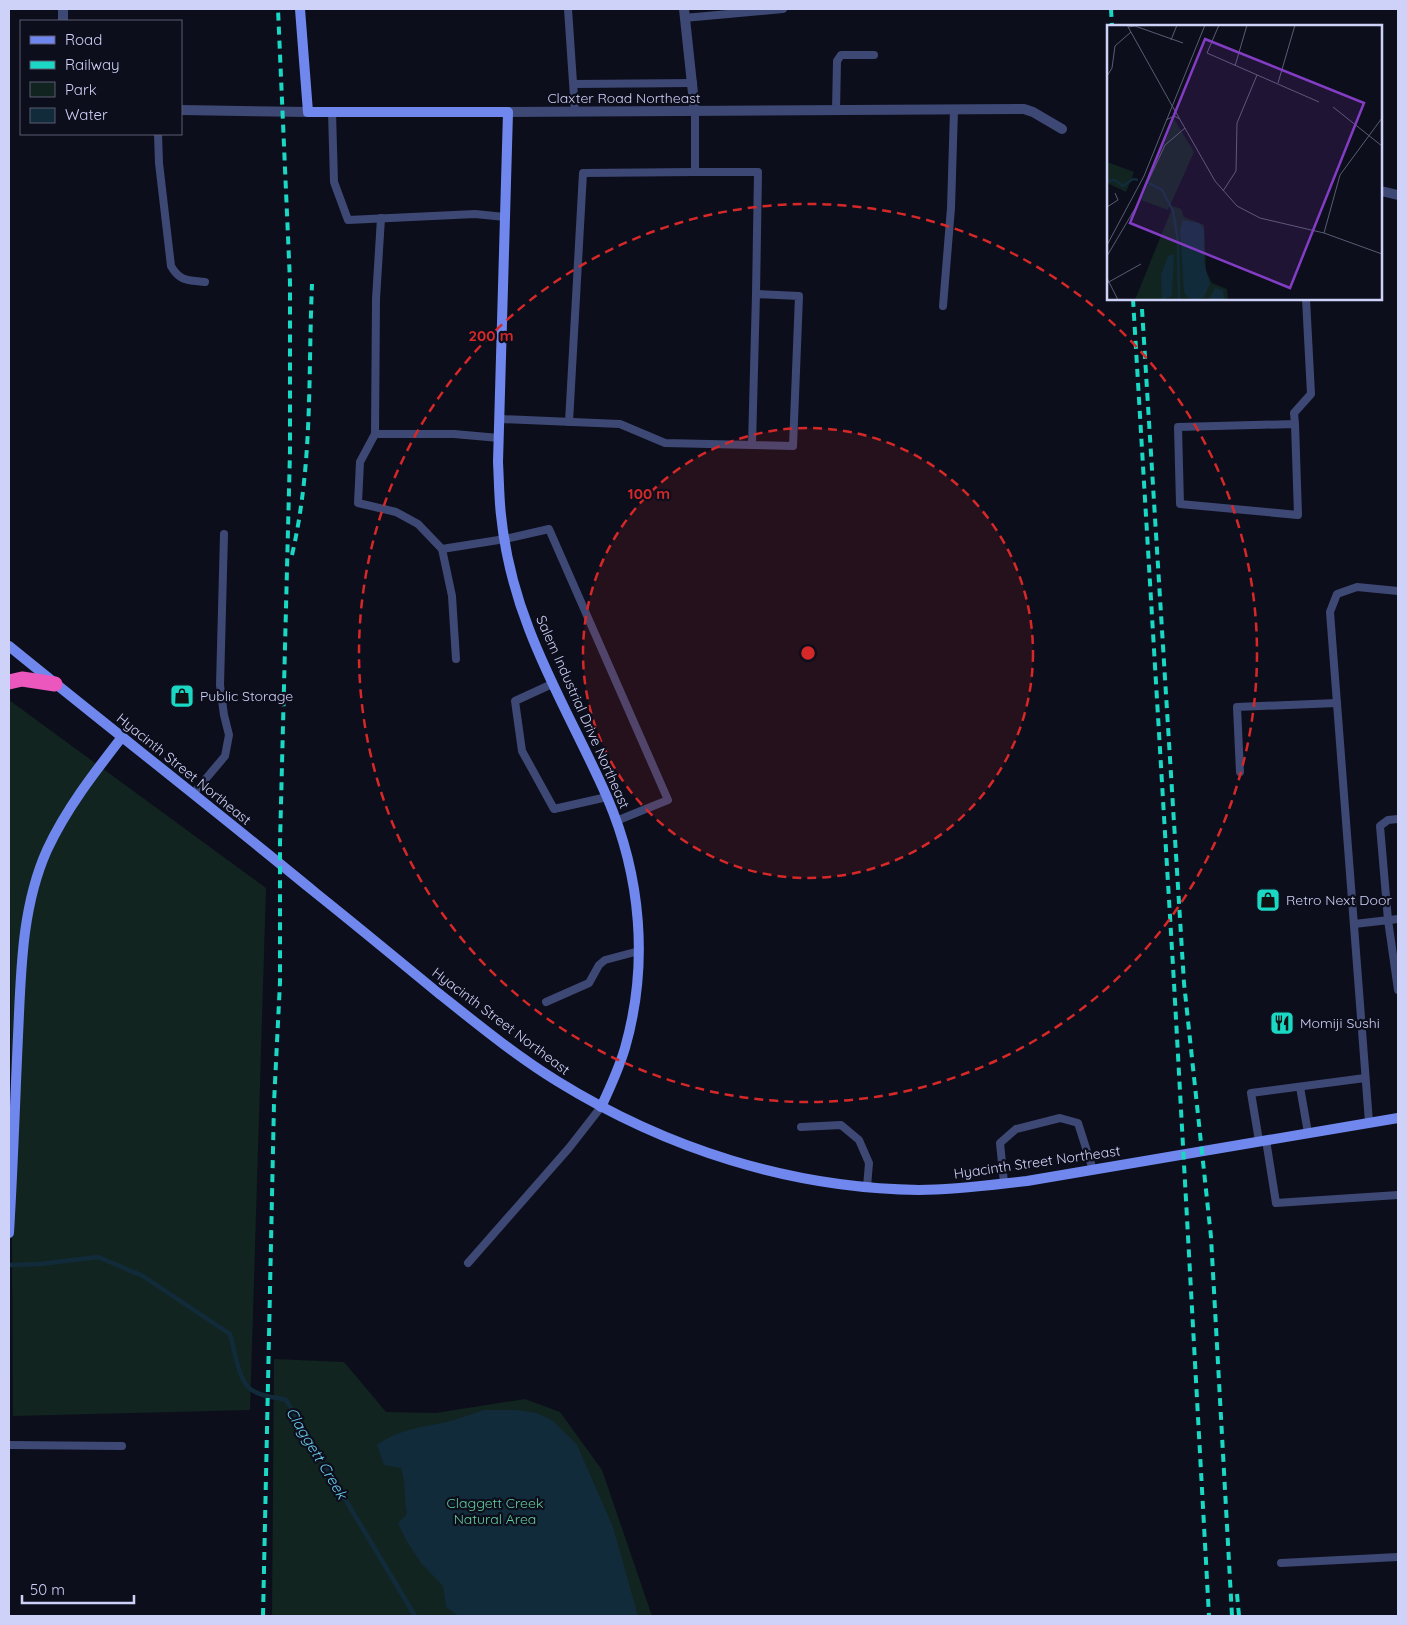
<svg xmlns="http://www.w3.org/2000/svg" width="1407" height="1625" viewBox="0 0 1407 1625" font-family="Quicksand,sans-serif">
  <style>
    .green { fill: #112420 }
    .water { fill: #122b3b }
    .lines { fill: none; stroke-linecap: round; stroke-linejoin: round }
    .stream { stroke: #122b3b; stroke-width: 4.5 }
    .lane { stroke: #3e4875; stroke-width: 8 }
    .street { stroke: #3e4875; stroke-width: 10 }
    .secondary { stroke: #7088ee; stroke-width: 10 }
    .highway { stroke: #eb57bd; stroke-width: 15 }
    .rail { stroke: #1ad8c3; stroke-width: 4; stroke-dasharray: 8 6; stroke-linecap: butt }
    .ring { fill: none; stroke: #d62828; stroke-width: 2.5; stroke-dasharray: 9 6 }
    .labels { text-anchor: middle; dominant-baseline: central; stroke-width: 4.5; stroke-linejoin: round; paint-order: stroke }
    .street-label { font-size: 14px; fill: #ced2f9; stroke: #0d0e1b }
    .poi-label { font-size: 14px; fill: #ced2f9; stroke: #0d0e1b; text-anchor: start }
    .park-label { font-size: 14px; fill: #64cf9d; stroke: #0d0e1b }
    .water-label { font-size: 15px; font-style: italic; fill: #68cced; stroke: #0d0e1b }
    .inset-river { fill: none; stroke: #122b3b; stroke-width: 2.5 }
    .inset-road { fill: none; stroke: #5a5c74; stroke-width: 1 }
    .view { fill: #833dc5; fill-opacity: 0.15; stroke: #833dc5; stroke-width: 2.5 }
    .inset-edge { fill: none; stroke: #ced2f9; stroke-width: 2.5 }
    .centre { fill: #d62828; stroke: #0d0e1b; stroke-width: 2.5 }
    .ring-label { font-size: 15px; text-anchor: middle; font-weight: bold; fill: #d62828; stroke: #0d0e1b; stroke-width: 4.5; stroke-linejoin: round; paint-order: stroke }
  </style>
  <rect width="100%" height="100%" fill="#0d0e1b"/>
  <g class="green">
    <polygon points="9,700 266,888 250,1410 13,1416"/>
    <polygon points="274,1359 344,1362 386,1412 436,1413 525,1399 560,1412 602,1470 652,1616 272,1616"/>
  </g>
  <path class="water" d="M484,1410H517L537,1413L553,1421L577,1445L613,1527L638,1616H459L446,1607L443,1586L421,1563L406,1540L398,1523L407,1514C404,1498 406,1483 401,1468L384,1465L377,1445C400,1428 428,1427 454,1420C464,1417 474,1413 484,1410Z"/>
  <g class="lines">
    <path class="stream" d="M9,1265L40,1264L98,1257L143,1276L230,1334C234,1348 238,1376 248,1387C257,1396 274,1397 286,1400L415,1616"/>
    <g class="lane">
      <polyline points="568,9 575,112"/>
      <polyline points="684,18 783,9"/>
      <polyline points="574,84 693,83"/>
      <polyline points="836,111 837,61 841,55 874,55"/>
      <polyline points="332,112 334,182 348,220 475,214 505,217"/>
      <polyline points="695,112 695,172 758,172 756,294"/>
      <path d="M158,134L159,163L171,266C180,282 189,280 205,282"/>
      <polyline points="381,218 376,299 375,434 454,434 499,438"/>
      <polyline points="943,306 951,208 954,110"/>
      <polyline points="500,419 620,424 665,443 793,446 799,296 756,294 752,445"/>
      <polyline points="569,422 583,173 695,172"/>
      <polyline points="1295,424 1178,427 1180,504 1298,515 1295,424 1294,413 1311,394 1306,299"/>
      <polyline points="375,434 360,462 358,503 396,512 418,524 442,549 505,539 549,529 668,800 616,821"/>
      <polyline points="442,549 452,596 456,659"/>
      <polyline points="552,684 515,701 522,751 554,809 607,797"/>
      <polyline points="1240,772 1237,707 1337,703"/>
      <polyline points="193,794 225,756 229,735 224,715 220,685 224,534"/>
      <polyline points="1398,819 1388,820 1380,826 1388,920 1398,990"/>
      <polyline points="1354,924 1398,919"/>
      <polyline points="546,1002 589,983 599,965 605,960 639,951"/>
      <polyline points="1300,1087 1308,1133"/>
      <polyline points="1369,1122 1330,612 1337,594 1357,587 1398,591"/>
      <polyline points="801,1127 841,1125 859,1140 869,1163 867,1187"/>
      <polyline points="1266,1140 1276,1203 1398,1195"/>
      <polyline points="1259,1141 1251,1093 1365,1078"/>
      <polyline points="1004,1183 1000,1143 1016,1129 1060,1118 1078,1123 1093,1170"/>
      <polyline points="468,1263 569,1148 601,1107"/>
      <polyline points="9,1445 122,1446"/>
      <polyline points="1281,1563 1398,1557"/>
    </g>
    <g class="street">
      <polyline points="684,9 695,112"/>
      <polyline points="63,21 63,9"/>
      <polyline points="181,110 308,112"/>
      <polyline points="508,112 1024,109 1033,112 1062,129"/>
      <polyline points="1381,191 1398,195"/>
    </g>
    <g class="secondary">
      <path d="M300,9L308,112H508L498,462C499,480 499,498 501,515C505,554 515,593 529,629C551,687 582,740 607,797C641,876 649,964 625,1048C619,1068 610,1088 601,1107"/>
      <path d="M9,646C111,729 215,810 317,894C357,926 397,959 437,992C476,1023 515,1055 557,1081C667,1149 790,1188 919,1190C955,1190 991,1185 1027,1181L1398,1118"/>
      <path d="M9,1233C13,1167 15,1102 18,1036C21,974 21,908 47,850C66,809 94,773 122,737"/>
    </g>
    <polyline class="highway" points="9,682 22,679 55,684"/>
    <g class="rail">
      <polyline points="1111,9 1112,26"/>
      <polyline points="1133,299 1174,983 1209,1616"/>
      <polyline points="1142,309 1184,983 1211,1237 1232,1616"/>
      <path d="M292,555C313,464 308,377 312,284"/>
      <polyline points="1237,1594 1239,1616"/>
      <polyline points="263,1616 274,1103 280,982 280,843 290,451 290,282 278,9"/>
    </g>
  </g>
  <circle cx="808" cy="653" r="225" fill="#d62828" fill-opacity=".12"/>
  <g class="ring">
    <circle cx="808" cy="653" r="225"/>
    <circle cx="808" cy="653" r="449"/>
  </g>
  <defs>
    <g id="shop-square" transform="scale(1.25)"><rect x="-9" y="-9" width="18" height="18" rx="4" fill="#1ad8c3" stroke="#0d0e1b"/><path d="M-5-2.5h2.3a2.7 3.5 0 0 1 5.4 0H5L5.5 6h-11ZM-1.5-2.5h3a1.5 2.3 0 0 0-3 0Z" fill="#111"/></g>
    <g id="restaurant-square" transform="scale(1.25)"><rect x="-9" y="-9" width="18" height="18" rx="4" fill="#1ad8c3" stroke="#0d0e1b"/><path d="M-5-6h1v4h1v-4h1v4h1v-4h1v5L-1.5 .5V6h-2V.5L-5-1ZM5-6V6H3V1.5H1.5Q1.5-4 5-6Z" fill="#111"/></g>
  </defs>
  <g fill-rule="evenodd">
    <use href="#shop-square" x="182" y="696"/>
    <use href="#shop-square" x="1268" y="900"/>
    <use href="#restaurant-square" x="1282" y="1023"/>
  </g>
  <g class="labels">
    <g class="street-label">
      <text x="624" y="98">Claxter Road Northeast</text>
      <text transform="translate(583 712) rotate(66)">Salem Industrial Drive Northeast</text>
      <text transform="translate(184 769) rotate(39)">Hyacinth Street Northeast</text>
      <text transform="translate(501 1021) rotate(37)">Hyacinth Street Northeast</text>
      <text transform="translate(1037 1162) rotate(-8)">Hyacinth Street Northeast</text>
    </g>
    <g class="poi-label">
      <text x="200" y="696">Public Storage</text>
      <text x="1286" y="900">Retro Next Door</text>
      <text x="1300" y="1023">Momiji Sushi</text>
    </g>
    <g class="park-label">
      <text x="495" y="1503">Claggett Creek<tspan x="495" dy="16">Natural Area</tspan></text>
    </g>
    <g class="water-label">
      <text transform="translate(317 1453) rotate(59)">Claggett Creek</text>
    </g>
  </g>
  <g transform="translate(1107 25)">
    <rect width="275" height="275" fill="#0d0e1b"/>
    <path d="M67,94L87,127L61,185L34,175ZM0,137L27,147L19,167L0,158ZM66,181L74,184L77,192L97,200L99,246L105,258L120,264L121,275H28Z" fill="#112420"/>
    <path d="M76,195L92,198L97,204V238L103,259L97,272L89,275L80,272L77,267L73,205ZM67,229L65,271L55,275L54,250L61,231ZM108,263L116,265L117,275H101Z" fill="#122b3b"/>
    <path class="inset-river" d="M0,156L8,155L16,161L26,154L31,155M42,158L55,165L66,186L71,216L72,275"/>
    <path class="inset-road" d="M20,0L63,77M112,0L100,28L212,77M21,2L28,1L76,18M64,15L70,0M128,41L140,0M0,51L5,43L8,21L24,7M171,58L188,0M63,77L108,156L130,181L153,193L217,208L275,229M226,82L275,121M59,95L67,91L73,94M116,166L129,146L130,98L150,50M0,182L11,175L8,168M217,208L233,150L275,93M0,220L37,151L98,0M0,231L29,182L58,120L78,103M0,253L11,275M0,258L34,239"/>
    <path class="view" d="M98,14L257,78L183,263L23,198Z"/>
    <rect width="275" height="275" class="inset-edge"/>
  </g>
  <circle cx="808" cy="653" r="8" class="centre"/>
  <g class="ring-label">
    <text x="491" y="341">200 m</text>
    <text x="649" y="499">100 m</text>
  </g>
  <rect width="1407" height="1625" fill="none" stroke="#ced2f9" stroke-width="20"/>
  <rect x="20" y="20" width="162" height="115" fill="#0d0e1b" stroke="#5a5c74"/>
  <rect x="30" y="36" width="25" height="8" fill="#7088ee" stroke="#5a5c74"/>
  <text x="65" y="45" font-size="15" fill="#ced2f9">Road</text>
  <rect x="30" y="61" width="25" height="8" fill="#1ad8c3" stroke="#5a5c74"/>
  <text x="65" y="70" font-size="15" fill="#ced2f9">Railway</text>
  <rect x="30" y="82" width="25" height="15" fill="#112420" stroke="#5a5c74"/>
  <text x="65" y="95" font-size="15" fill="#ced2f9">Park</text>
  <rect x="30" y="108" width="25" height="15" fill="#122b3b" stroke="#5a5c74"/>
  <text x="65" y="120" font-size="15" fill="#ced2f9">Water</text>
  <path d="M22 1595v8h112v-8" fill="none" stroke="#ced2f9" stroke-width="2.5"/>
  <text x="30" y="1595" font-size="15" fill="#ced2f9" stroke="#0d0e1b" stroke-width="4" paint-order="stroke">50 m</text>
</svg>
